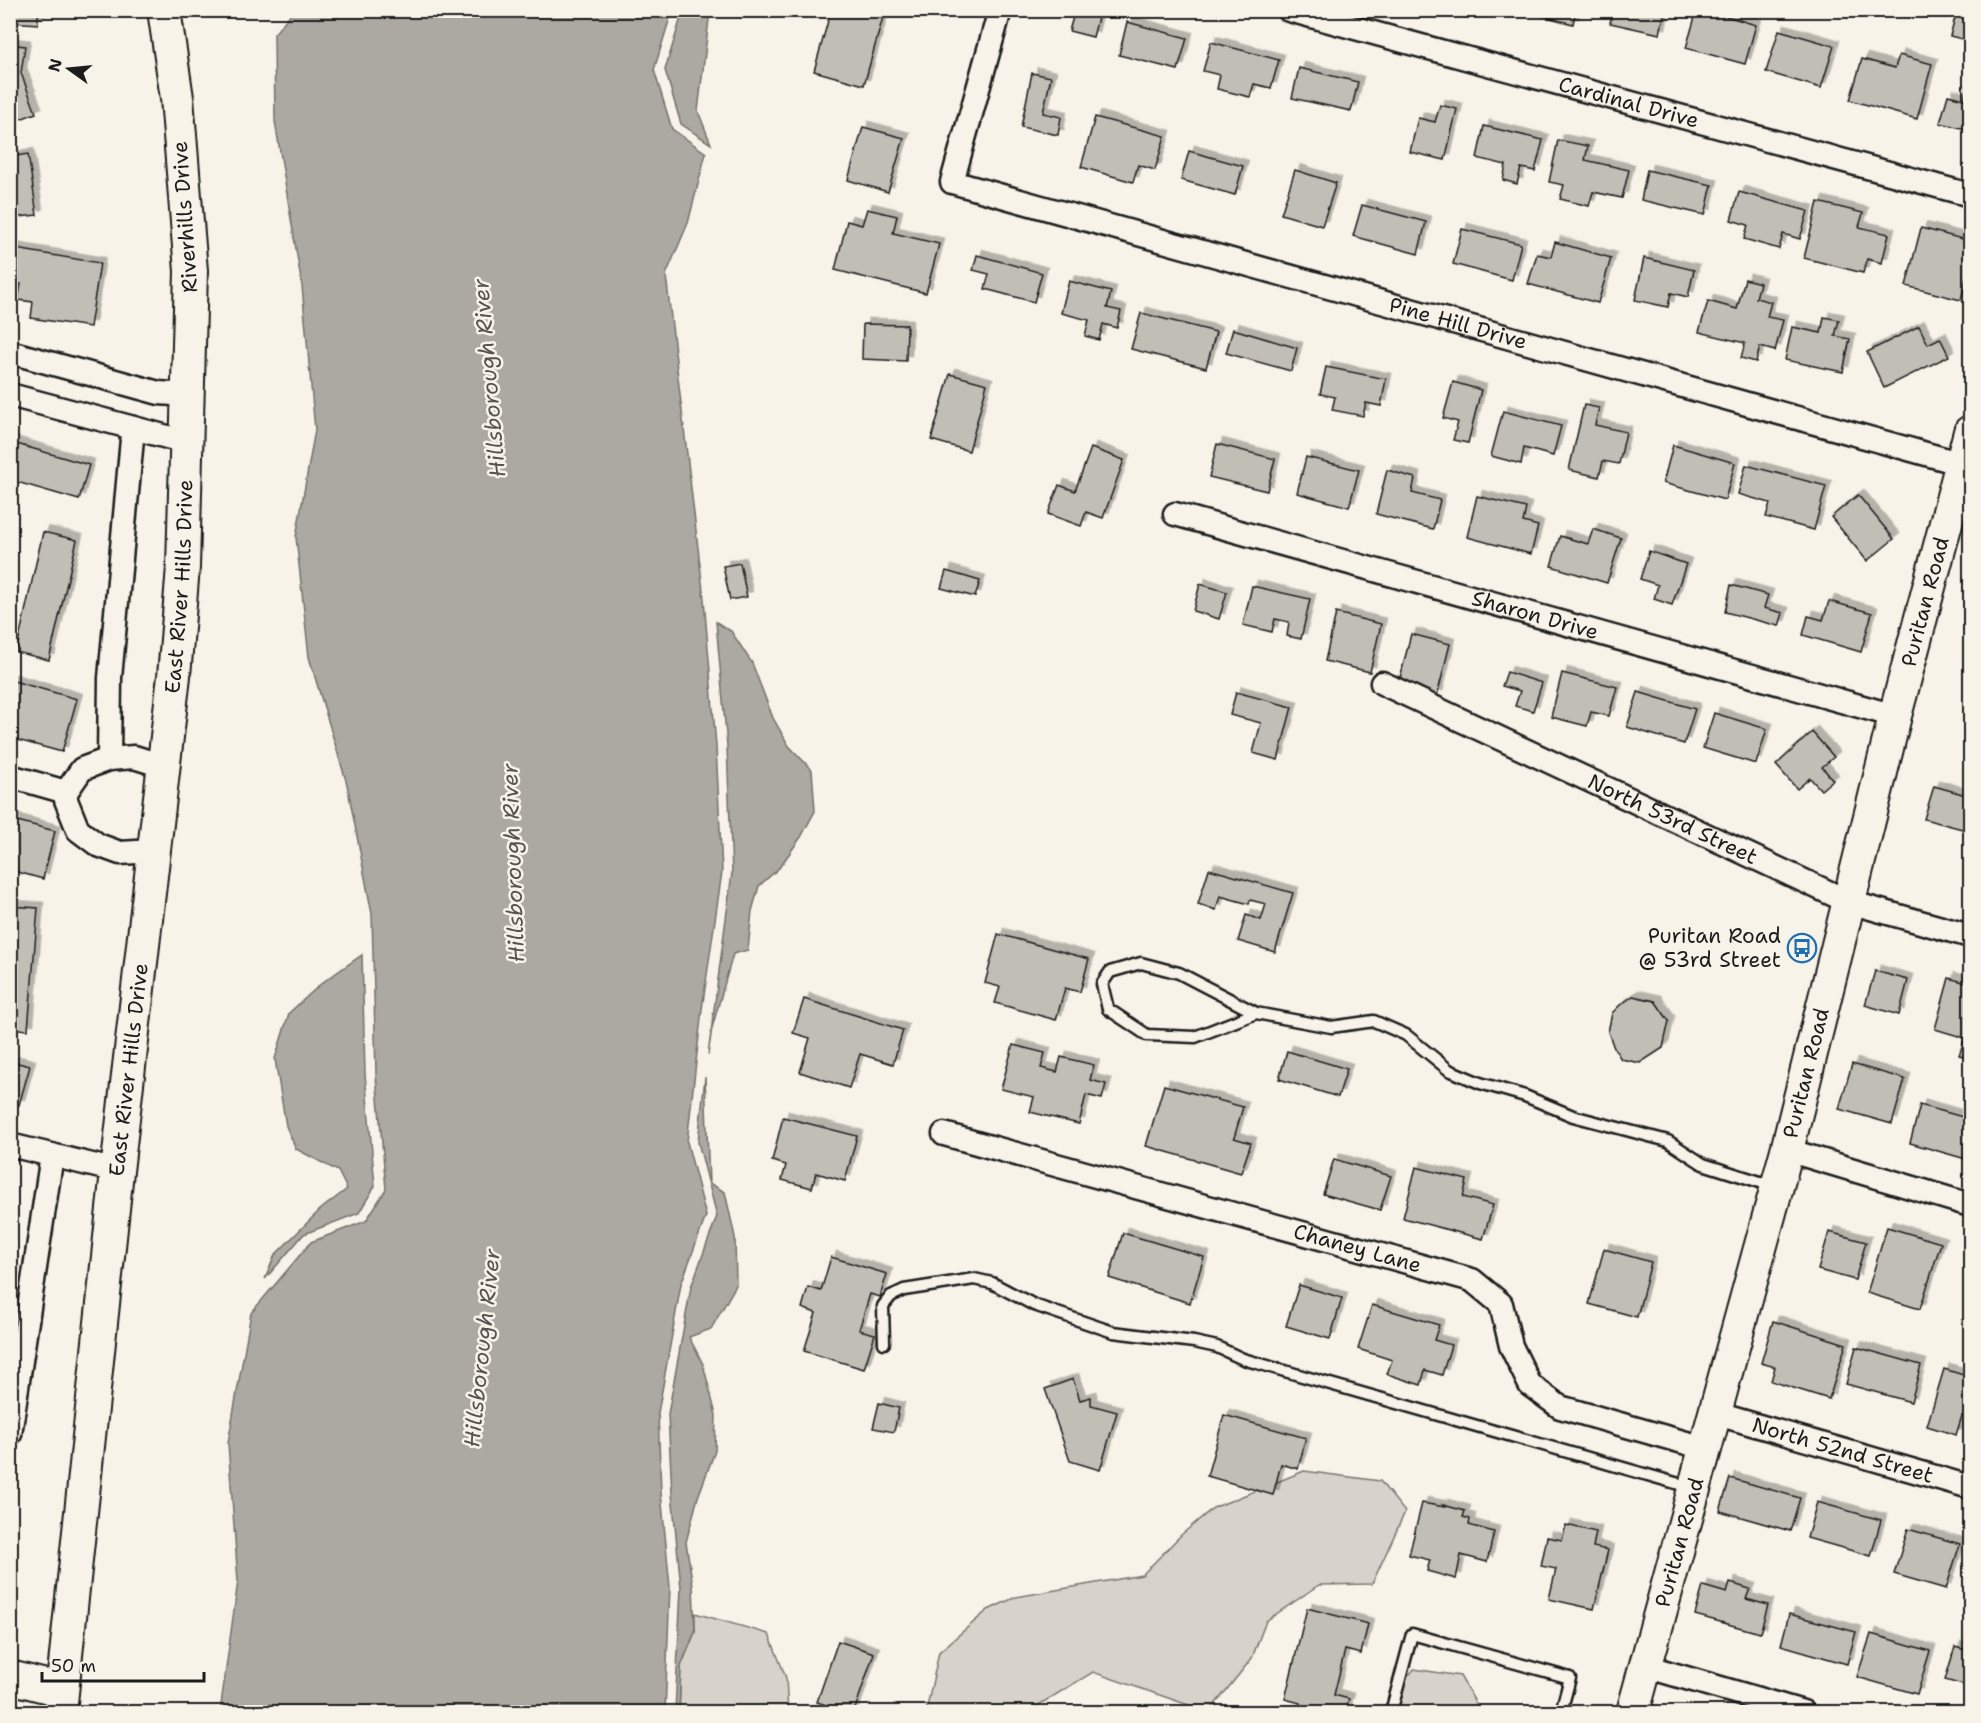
<svg xmlns="http://www.w3.org/2000/svg" width="1981" height="1723" viewBox="0 0 1981 1723" font-family="'Shantell Sans',sans-serif">
  <style>
    .green { fill: #d7d3cb; stroke: #7a7874; stroke-width: 1.5 }
    .water { fill: #aca9a2; stroke: #72716c; stroke-width: 1.5 }
    .building { fill: #c0beb5; stroke: #1c1c1c; stroke-width: 1.5; filter: url(#shadow) }
    .lines { fill: none; stroke-linecap: round; stroke-linejoin: round }
    .lane-casing { stroke: #1c1c1c; stroke-width: 15 }
    .street-casing { stroke: #1c1c1c; stroke-width: 27 }
    .secondary-casing { stroke: #1c1c1c; stroke-width: 36 }
    .lane { stroke: #f7f3e8; stroke-width: 10 }
    .street { stroke: #f7f3e8; stroke-width: 22 }
    .secondary { stroke: #f7f3e8; stroke-width: 32 }
    .labels { text-anchor: middle; dominant-baseline: central; stroke-width: 5; stroke-linejoin: round; paint-order: stroke }
    .street-label { font-size: 21px; fill: #1c1c1c; stroke: #f7f3e8 }
    .poi-label { font-size: 21px; fill: #1c1c1c; stroke: #f7f3e8; text-anchor: end }
    .water-label { font-size: 22px; font-style: italic; fill: #565452; stroke: #f7f3e8 }
  </style>
  <defs>
    <filter id="shadow"><feDropShadow dx="5.5" dy="-5.5" stdDeviation="0" flood-color="#0004"/></filter>
  </defs>
  <rect width="100%" height="100%" fill="#f7f3e8"/>
  <filter id="ink" filterUnits="userSpaceOnUse"><feTurbulence type="fractalNoise" baseFrequency=".0167" numOctaves="2"/><feDisplacementMap in="SourceGraphic" scale="12" xChannelSelector="R" yChannelSelector="G"/><feConvolveMatrix kernelMatrix="1 2 1 2 8 2 1 2 1" color-interpolation-filters="sRGB"/></filter>
  <g filter="url(#ink)">
    <g class="green">
      <polygon points="1304,1471 1380,1481 1405,1512 1372,1584 1319,1585 1266,1621 1252,1658 1209,1712 1093,1672 1027,1712 926,1712 939,1652 988,1610 1016,1597 1142,1575 1181,1535 1213,1508"/>
      <polygon points="695,1613 769,1634 786,1678 788,1712 679,1712 681,1666 695,1632"/>
      <polygon points="1414,1669 1460,1676 1481,1712 1379,1712"/>
    </g>
    <g class="water">
      <polygon points="293,11 672,11 654,70 672,129 706,153 688,223 666,275 704,599 716,746 722,872 702,1009 687,1142 706,1216 681,1284 658,1413 661,1493 670,1587 665,1712 220,1712 238,1581 228,1443 251,1313 311,1242 366,1221 386,1189 376,1075 372,914 347,784 309,657 296,537 315,430 302,286 275,121 274,34"/>
      <polygon points="683,11 710,11 698,111 711,144 681,124 665,70"/>
      <polygon points="716,622 731,631 752,663 773,718 789,746 812,770 815,811 801,837 779,868 759,886 752,911 748,950 733,954 712,1028 708,1055 732,873 727,746"/>
      <polygon points="362,955 365,1074 375,1186 359,1213 304,1234 265,1279 275,1255 321,1209 347,1189 338,1171 296,1149 286,1126 275,1059 289,1013 323,982"/>
      <polygon points="705,1077 709,1183 725,1192 735,1237 736,1285 711,1329 689,1337 703,1364 716,1415 715,1451 698,1497 686,1542 693,1586 695,1632 681,1666 679,1712 675,1712 681,1588 672,1493 668,1414 691,1287 717,1216 698,1142"/>
    </g>
    <g class="building">
      <polygon points="10,10 38,10 38,24 10,22"/>
      <polygon points="831,10 885,10 864,85 814,71"/>
      <polygon points="1075,10 1100,10 1093,37 1069,31"/>
      <polygon points="1520,10 1576,10 1573,24"/>
      <polygon points="1613,10 1665,10 1660,34 1610,23"/>
      <polygon points="1697,10 1706,10 1756,25 1745,64 1686,48"/>
      <polygon points="1957,10 1970,10 1970,41 1950,36"/>
      <polygon points="1127,22 1187,38 1178,70 1119,55"/>
      <polygon points="1779,30 1834,46 1821,88 1766,72"/>
      <polygon points="1211,42 1279,60 1271,88 1254,84 1250,97 1217,89 1220,75 1203,71"/>
      <polygon points="10,44 25,46 21,73 36,113 10,123"/>
      <polygon points="1899,55 1932,64 1917,119 1850,100 1862,59 1895,68"/>
      <polygon points="1299,68 1358,82 1351,111 1292,98"/>
      <polygon points="1032,73 1051,77 1043,113 1061,117 1058,135 1021,127"/>
      <polygon points="1968,84 1970,85 1970,130 1940,123 1948,95 1964,99"/>
      <polygon points="1440,105 1457,109 1445,160 1410,152 1418,118 1435,122"/>
      <polygon points="1095,117 1165,136 1155,170 1138,165 1133,182 1081,167"/>
      <polygon points="1484,126 1543,140 1535,171 1521,168 1517,184 1503,180 1506,165 1477,158"/>
      <polygon points="863,127 904,138 888,192 848,180"/>
      <polygon points="1558,140 1588,146 1585,160 1629,170 1622,198 1593,192 1589,206 1560,199 1564,185 1549,182"/>
      <polygon points="1189,151 1243,166 1235,195 1181,180"/>
      <polygon points="28,154 37,215 10,218 10,157"/>
      <polygon points="1295,170 1336,183 1322,226 1281,214"/>
      <polygon points="1647,170 1712,185 1705,215 1641,200"/>
      <polygon points="1739,192 1808,211 1800,239 1783,234 1779,249 1744,239 1748,225 1731,220"/>
      <polygon points="1818,202 1863,213 1859,227 1889,234 1882,263 1867,259 1863,273 1804,258"/>
      <polygon points="1362,205 1426,222 1418,254 1353,236"/>
      <polygon points="867,209 897,216 893,233 939,244 926,293 835,270 847,221 862,225"/>
      <polygon points="1921,228 1970,241 1970,260 1961,300 1906,286"/>
      <polygon points="1462,229 1521,244 1512,280 1453,264"/>
      <polygon points="1555,242 1611,258 1598,303 1528,284 1537,254 1551,257"/>
      <polygon points="10,248 100,263 90,327 31,318 33,302 18,300 21,284 10,282"/>
      <polygon points="977,255 1042,273 1034,302 985,289 989,274 973,270"/>
      <polygon points="1644,258 1694,270 1688,297 1671,293 1668,307 1635,300"/>
      <polygon points="1745,279 1760,283 1756,298 1771,302 1767,317 1783,320 1775,351 1760,347 1756,362 1741,358 1745,343 1699,332 1708,301 1737,309"/>
      <polygon points="1069,281 1111,292 1107,308 1121,311 1117,328 1103,324 1099,340 1085,336 1089,320 1061,313"/>
      <polygon points="1141,313 1216,332 1206,368 1131,349"/>
      <polygon points="1824,317 1839,320 1835,336 1850,339 1843,372 1785,360 1792,327 1821,333"/>
      <polygon points="863,324 907,325 906,361 862,359"/>
      <polygon points="1919,326 1928,344 1940,338 1949,356 1884,388 1867,352"/>
      <polygon points="1233,329 1297,348 1291,371 1226,353"/>
      <polygon points="1326,367 1386,379 1381,406 1366,403 1363,416 1332,410 1335,397 1320,394"/>
      <polygon points="950,374 987,384 969,451 931,440"/>
      <polygon points="1453,382 1481,390 1468,443 1453,440 1458,422 1443,418"/>
      <polygon points="1584,405 1599,408 1595,425 1626,432 1619,464 1603,461 1599,477 1569,470"/>
      <polygon points="1503,411 1561,426 1553,456 1524,448 1521,464 1491,456"/>
      <polygon points="10,442 89,465 79,500 10,480"/>
      <polygon points="1217,444 1275,459 1267,491 1209,477"/>
      <polygon points="1673,445 1735,463 1725,500 1663,483"/>
      <polygon points="1091,448 1124,460 1103,518 1086,512 1081,526 1048,514 1059,485 1075,491"/>
      <polygon points="1306,457 1359,470 1349,507 1297,493"/>
      <polygon points="1746,465 1826,486 1814,530 1766,517 1770,503 1738,494"/>
      <polygon points="1387,470 1415,478 1412,493 1440,500 1433,529 1376,514"/>
      <polygon points="1858,495 1894,539 1867,561 1831,517"/>
      <polygon points="1477,496 1526,508 1523,522 1538,526 1531,554 1467,537"/>
      <polygon points="1593,529 1621,538 1607,583 1551,566 1560,536 1588,544"/>
      <polygon points="43,532 77,540 49,660 16,652"/>
      <polygon points="1649,551 1686,564 1672,605 1654,599 1658,585 1640,579"/>
      <polygon points="740,563 747,597 730,600 723,566"/>
      <polygon points="946,571 980,581 975,597 941,588"/>
      <polygon points="1200,584 1227,592 1219,619 1193,611"/>
      <polygon points="1731,585 1768,595 1764,608 1783,613 1779,626 1725,612"/>
      <polygon points="1252,586 1310,599 1301,639 1287,636 1289,622 1275,619 1272,632 1243,625"/>
      <polygon points="1829,601 1872,613 1861,652 1803,635 1808,616 1823,620"/>
      <polygon points="1336,613 1381,624 1370,672 1325,661"/>
      <polygon points="1411,634 1450,644 1437,696 1398,686"/>
      <polygon points="1507,672 1542,683 1533,711 1515,706 1520,691 1502,686"/>
      <polygon points="1562,673 1617,687 1609,716 1591,712 1587,726 1551,717"/>
      <polygon points="10,680 77,699 62,752 10,738"/>
      <polygon points="1236,692 1292,707 1278,760 1253,753 1261,723 1230,715"/>
      <polygon points="1638,692 1695,709 1684,744 1627,727"/>
      <polygon points="1714,713 1767,729 1756,764 1703,748"/>
      <polygon points="1812,732 1834,757 1822,767 1833,780 1821,790 1810,778 1797,789 1776,765"/>
      <polygon points="1970,781 1970,831 1924,819 1934,786 1966,795"/>
      <polygon points="10,819 55,831 43,879 10,870"/>
      <polygon points="1209,869 1293,893 1275,952 1238,941 1246,915 1261,920 1266,904 1250,900 1249,904 1220,896 1216,910 1198,904"/>
      <polygon points="10,906 38,908 28,1030 10,1028"/>
      <polygon points="998,934 1089,959 1080,992 1065,988 1056,1020 995,1003 1000,987 985,983"/>
      <polygon points="1875,971 1908,980 1899,1015 1865,1005"/>
      <polygon points="1949,978 1970,984 1970,1058 1959,1055 1965,1038 1935,1029"/>
      <polygon points="1633,996 1655,1001 1669,1021 1663,1048 1640,1063 1621,1059 1614,1048 1608,1032 1612,1013 1619,1006"/>
      <polygon points="804,999 903,1030 893,1064 860,1054 849,1088 800,1072 810,1038 793,1033"/>
      <polygon points="1013,1045 1045,1053 1041,1068 1057,1072 1061,1057 1094,1065 1090,1080 1106,1084 1102,1099 1086,1095 1079,1124 1030,1112 1034,1097 1001,1089"/>
      <polygon points="1287,1051 1347,1069 1338,1097 1279,1079"/>
      <polygon points="10,1061 30,1066 19,1105 10,1103"/>
      <polygon points="1852,1064 1905,1079 1892,1124 1839,1109"/>
      <polygon points="1164,1085 1243,1107 1234,1138 1251,1143 1241,1173 1146,1146"/>
      <polygon points="1920,1105 1970,1119 1970,1140 1966,1159 1910,1143"/>
      <polygon points="783,1117 857,1136 845,1181 816,1173 812,1188 782,1180 786,1165 772,1161"/>
      <polygon points="1334,1159 1391,1176 1380,1210 1323,1194"/>
      <polygon points="1416,1167 1467,1180 1463,1197 1493,1205 1483,1239 1403,1218"/>
      <polygon points="1887,1227 1941,1243 1920,1309 1867,1293"/>
      <polygon points="1829,1232 1866,1242 1855,1280 1818,1270"/>
      <polygon points="1123,1233 1204,1257 1190,1303 1109,1278"/>
      <polygon points="1604,1249 1651,1262 1637,1317 1589,1304"/>
      <polygon points="831,1257 887,1274 880,1297 870,1294 859,1330 875,1334 864,1369 804,1351 816,1313 802,1308 808,1287 821,1291"/>
      <polygon points="1299,1285 1342,1298 1330,1339 1286,1326"/>
      <polygon points="1372,1305 1439,1325 1434,1340 1451,1345 1442,1375 1425,1370 1421,1385 1387,1374 1392,1360 1358,1349"/>
      <polygon points="1773,1321 1846,1344 1829,1399 1771,1381 1775,1367 1761,1363"/>
      <polygon points="1856,1347 1921,1365 1911,1402 1846,1384"/>
      <polygon points="1944,1369 1970,1377 1970,1418 1962,1416 1956,1435 1927,1426"/>
      <polygon points="1073,1379 1080,1400 1091,1397 1091,1405 1117,1412 1100,1470 1070,1461 1045,1389"/>
      <polygon points="879,1403 899,1408 894,1432 873,1428"/>
      <polygon points="1224,1415 1306,1438 1298,1469 1281,1464 1273,1495 1207,1476"/>
      <polygon points="1730,1478 1800,1498 1790,1531 1720,1511"/>
      <polygon points="1817,1502 1881,1520 1871,1556 1807,1538"/>
      <polygon points="1422,1503 1445,1507 1443,1505 1465,1511 1463,1517 1470,1519 1469,1525 1494,1532 1487,1562 1461,1555 1456,1579 1427,1571 1430,1560 1409,1555"/>
      <polygon points="1566,1525 1596,1532 1593,1547 1608,1550 1594,1609 1549,1599 1556,1569 1541,1566 1547,1537 1562,1540"/>
      <polygon points="1908,1529 1960,1544 1946,1589 1894,1574"/>
      <polygon points="1730,1583 1750,1589 1746,1599 1768,1605 1760,1633 1695,1615 1703,1586 1727,1593"/>
      <polygon points="1307,1608 1368,1624 1361,1654 1345,1650 1334,1695 1349,1699 1345,1712 1297,1712 1300,1703 1285,1699"/>
      <polygon points="1789,1614 1856,1632 1847,1664 1781,1645"/>
      <polygon points="1871,1634 1930,1651 1917,1694 1857,1677"/>
      <polygon points="838,1641 874,1653 854,1712 847,1712 817,1702"/>
      <polygon points="1955,1647 1970,1651 1970,1687 1945,1680"/>
    </g>
    <g class="lines">
      <g class="lane-casing">
        <g id="lane">
          <polyline points="1256,1013 1179,973 1141,963 1110,972 1102,984 1108,1009 1147,1035 1195,1037 1256,1013 1331,1027 1374,1021 1406,1035 1449,1070 1480,1083 1525,1096 1573,1116 1668,1141 1703,1164 1773,1186"/>
          <polyline points="884,1343 883,1306 891,1296 904,1290 974,1279 992,1283 1034,1305 1113,1332 1194,1342 1217,1347 1243,1359 1693,1488"/>
          <polyline points="1391,1712 1412,1634 1570,1678 1561,1712"/>
        </g>
      </g>
      <g class="street-casing">
        <g id="street">
          <path id="s1" d="M1000,10L952,182L1962,464"/>
          <path id="s2" d="M1289,10L1970,195"/>
          <polyline points="10,352 159,393 187,395"/>
          <polyline points="10,395 186,442"/>
          <path id="s3" d="M1175,514L1895,716"/>
          <path id="s4" d="M1382,683L1849,902L1970,936"/>
          <polyline points="109,759 110,678 133,428"/>
          <polyline points="10,776 66,792"/>
          <polyline points="153,851 120,853 98,845 78,830 66,800 66,792 82,769 109,759 134,757 163,766"/>
          <path id="s5" d="M944,1134L1472,1280L1501,1304L1511,1346L1530,1385L1560,1407L1704,1448"/>
          <polyline points="10,1145 117,1171"/>
          <polyline points="1787,1150 1970,1205"/>
          <path id="s6" d="M1714,1413L1970,1487"/>
          <polyline points="10,1434 52,1155"/>
          <polyline points="1645,1666 1803,1712"/>
        </g>
      </g>
      <g class="secondary-casing">
        <g id="secondary">
          <polyline points="10,1677 61,1690"/>
          <path id="s7" d="M60,1712L117,1171L174,676L183,567L191,271L177,98L164,10"/>
          <path id="s8" d="M1633,1712L1787,1150L1895,716L1970,432"/>
        </g>
      </g>
      <use href="#lane" class="lane"/>
      <use href="#street" class="street"/>
      <use href="#secondary" class="secondary"/>
    </g>
  </g>
  <defs>
    <g id="bus-ring" transform="scale(1.5)"><circle r="9.5" fill="#f7f3e8" stroke="#1f6fb2" stroke-width="1.5"/><path d="M-5-6H5V4H4V6H2V4H-2V6H-4V4H-5ZM-3.5-4V0h7V-4ZM-3.5 1.2v1.5H-2V1.2ZM2 1.2v1.5H3.5V1.2Z" fill="#1f6fb2"/></g>
  </defs>
  <g fill-rule="evenodd">
    <use href="#bus-ring" x="1802" y="948"/>
  </g>
  <g class="labels">
    <g class="street-label">
      <text stroke="none"><textPath href="#s2" startOffset="352">Cardinal Drive</textPath></text>
      <text transform="translate(185 217) rotate(-94)">Riverhills Drive</text>
      <text stroke="none"><textPath href="#s1" startOffset="704">Pine Hill Drive</textPath></text>
      <text stroke="none"><textPath href="#s7" startOffset="1132">East River Hills Drive</textPath></text>
      <text stroke="none"><textPath href="#s8" startOffset="1148">Puritan Road</textPath></text>
      <text stroke="none"><textPath href="#s3" startOffset="374">Sharon Drive</textPath></text>
      <text stroke="none"><textPath href="#s4" startOffset="321">North 53rd Street</textPath></text>
      <text stroke="none"><textPath href="#s7" startOffset="646">East River Hills Drive</textPath></text>
      <text stroke="none"><textPath href="#s8" startOffset="662">Puritan Road</textPath></text>
      <text stroke="none"><textPath href="#s5" startOffset="429">Chaney Lane</textPath></text>
      <text stroke="none"><textPath href="#s6" startOffset="134">North 52nd Street</textPath></text>
      <text stroke="none"><textPath href="#s8" startOffset="176">Puritan Road</textPath></text>
    </g>
    <g class="poi-label">
      <text x="1781" y="936">Puritan Road<tspan x="1781" dy="24">@ 53rd Street</tspan></text>
    </g>
    <g class="water-label">
      <text transform="translate(489 378) rotate(-95)">Hillsborough River</text>
      <text transform="translate(513 863) rotate(-92)">Hillsborough River</text>
      <text transform="translate(482 1348) rotate(-84)">Hillsborough River</text>
    </g>
  </g>
  <rect width="1981" height="1723" fill="none" stroke="#f7f3e8" stroke-width="36"/>
  <rect x="18" y="18" width="1945" height="1687" fill="none" stroke="#1c1c1c" stroke-width="2" filter="url(#ink)"/>
  <g transform="translate(69 69) rotate(285)" stroke="#f7f3e8" stroke-width="4.5" paint-order="stroke">
  <path d="M0-4.5L10 22L0 15L-10 22Z" fill="#1c1c1c"/>
  <text y="-9" font-size="16" font-weight="bold" text-anchor="middle" fill="#1c1c1c">N</text>
  </g>
  <path d="M42 1672v9h162v-9" fill="none" stroke="#1c1c1c" stroke-width="3"/>
  <text x="51" y="1672" font-size="18" fill="#1c1c1c" stroke="#f7f3e8" stroke-width="4.5" paint-order="stroke">50 m</text>
</svg>
